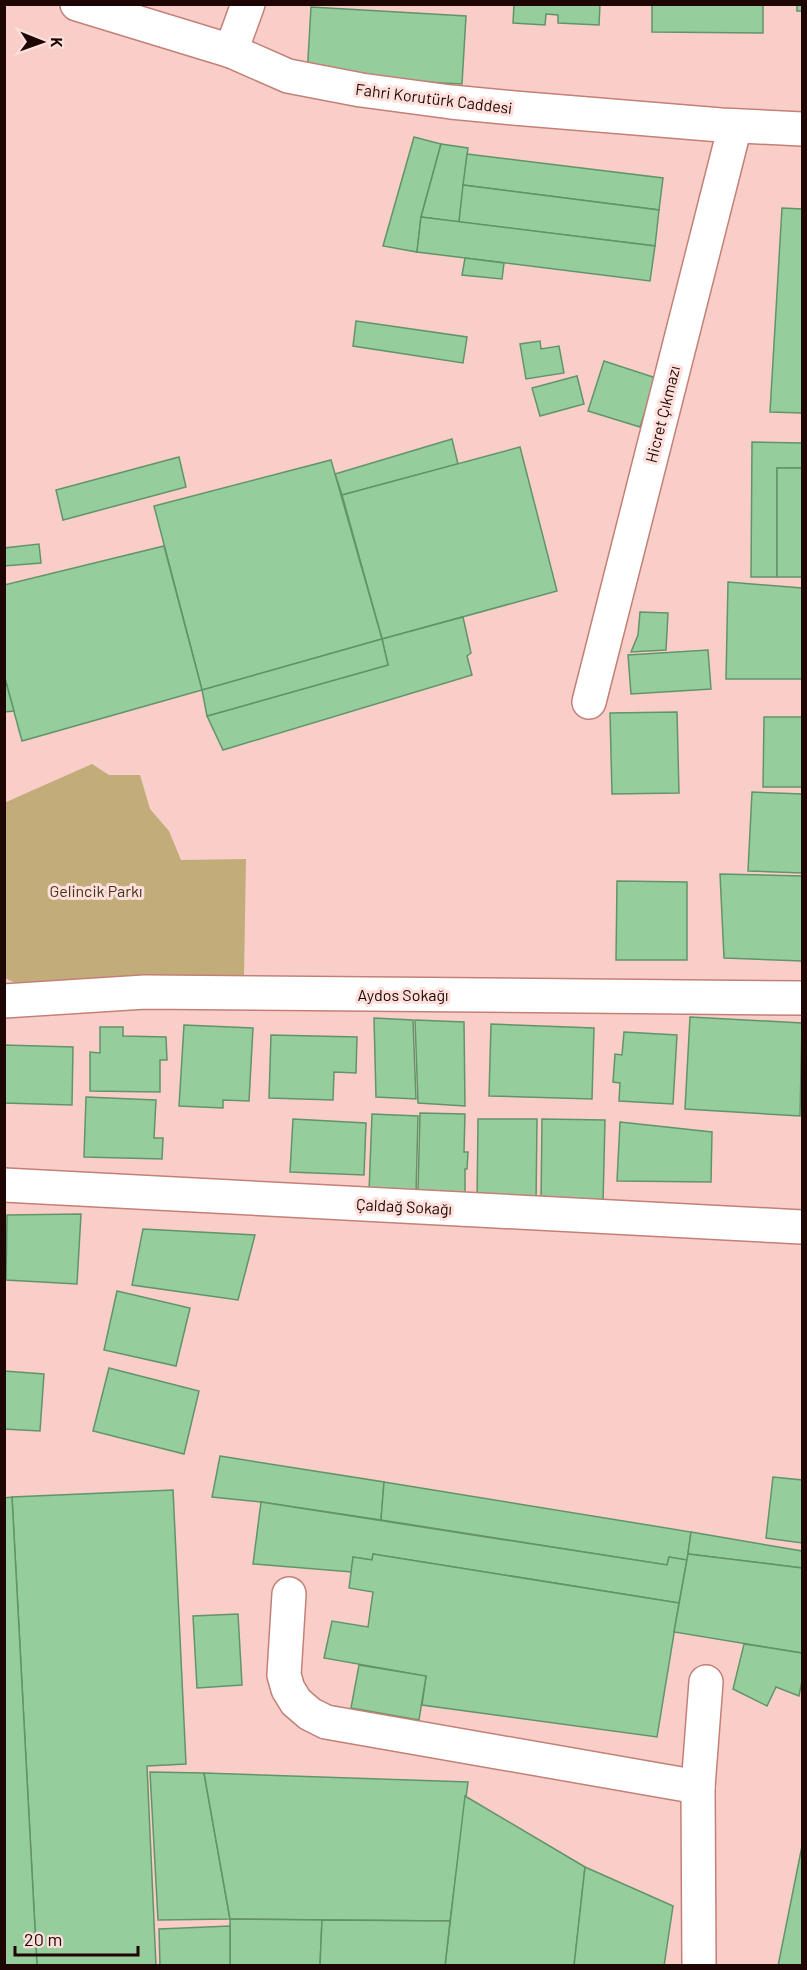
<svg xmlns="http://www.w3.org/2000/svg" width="807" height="1970" viewBox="0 0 807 1970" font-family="Barlow,sans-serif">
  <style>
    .green { fill: #c2ac79 }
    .building { fill: #96cd9c; stroke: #629469; stroke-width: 1.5 }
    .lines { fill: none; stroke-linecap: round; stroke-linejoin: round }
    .minor-casing { stroke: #c28077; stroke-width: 36 }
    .minor { stroke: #fff; stroke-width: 33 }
    .labels { text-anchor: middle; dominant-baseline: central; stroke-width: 6; stroke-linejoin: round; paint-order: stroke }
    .street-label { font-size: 16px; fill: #1d0604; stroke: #fddfdb }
    .park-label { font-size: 16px; fill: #413518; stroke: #fddfdb }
  </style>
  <rect width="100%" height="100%" fill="#facec8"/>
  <polygon class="green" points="92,764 109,775 140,775 150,809 169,831 181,860 246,859 244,975 17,984 5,978 4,803"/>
  <g class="building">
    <polygon points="514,4 600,4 599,25 558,23 558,15 546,14 545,25 513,23"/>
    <polygon points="652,4 763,4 763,33 652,32"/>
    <rect x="797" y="4" width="5" height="7"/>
    <polygon points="311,7 466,16 462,84 307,76"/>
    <polygon points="414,137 441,144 421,217 417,252 383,246"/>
    <polygon points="441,144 468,148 459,222 421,217"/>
    <polygon points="467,154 663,178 659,210 463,185"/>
    <polygon points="463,185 659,210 655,246 459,222"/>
    <polygon points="782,208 802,209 802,413 770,412"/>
    <polygon points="421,217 655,246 650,281 417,252"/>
    <polygon points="465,258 504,263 502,279 462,275"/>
    <polygon points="356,321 467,337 463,363 353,346"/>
    <polygon points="540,341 541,349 559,346 564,373 526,379 520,344"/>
    <polygon points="604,361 656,378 640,427 588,411"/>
    <polygon points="577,376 584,404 540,416 532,388"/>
    <polygon points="452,439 458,464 342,495 335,474"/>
    <polygon points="752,442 802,443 802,468 777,468 777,577 751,577"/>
    <polygon points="520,447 557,591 382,639 342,495"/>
    <polygon points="179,457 186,487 63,520 56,490"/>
    <polygon points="331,460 382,639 202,690 154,506"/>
    <rect x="777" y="468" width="25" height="109"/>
    <polygon points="39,544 41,563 4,566 4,548"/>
    <polygon points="164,546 202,690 22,741 4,675 4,585"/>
    <polygon points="728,582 802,588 802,679 726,679"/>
    <polygon points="640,612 668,613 666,650 631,652 638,635"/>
    <polygon points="463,617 471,653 467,656 472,675 223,750 207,716 388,665 382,639"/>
    <polygon points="382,639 388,665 207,716 202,690"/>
    <polygon points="708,650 711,689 631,694 628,655"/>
    <polygon points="4,675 14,711 4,712"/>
    <polygon points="677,712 679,793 612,794 610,713"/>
    <polygon points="764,717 802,717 802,787 763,787"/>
    <polygon points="752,792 802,794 802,873 748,871"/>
    <polygon points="720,874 802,876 802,961 724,958"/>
    <polygon points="617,881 687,882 687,960 616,960"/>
    <polygon points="690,1017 802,1023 800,1116 685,1109"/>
    <polygon points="374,1018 413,1020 416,1099 376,1097"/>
    <polygon points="415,1020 464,1022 465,1106 418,1103"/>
    <polygon points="491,1024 594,1028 592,1099 489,1096"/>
    <polygon points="184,1025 253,1028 249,1101 223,1100 223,1108 179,1106"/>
    <polygon points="100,1027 123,1027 123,1036 166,1037 167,1060 160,1060 160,1092 90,1091 90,1052 100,1053"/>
    <polygon points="624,1032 677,1035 673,1104 619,1101 620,1083 613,1082 615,1054 622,1055"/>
    <polygon points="271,1035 357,1037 356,1073 334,1072 333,1100 269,1098"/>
    <polygon points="4,1045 73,1047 72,1105 4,1103"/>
    <polygon points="86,1097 156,1100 154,1138 163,1138 162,1159 84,1157"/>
    <polygon points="420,1113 465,1114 464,1152 468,1152 467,1169 465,1169 465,1193 418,1192"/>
    <polygon points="372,1114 418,1116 416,1194 369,1192"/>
    <polygon points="293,1119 366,1123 364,1175 290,1172"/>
    <polygon points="478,1119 537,1119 536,1205 477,1204"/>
    <polygon points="542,1119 605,1120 603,1204 541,1203"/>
    <polygon points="620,1122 712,1132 711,1182 617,1181"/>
    <polygon points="81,1214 77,1284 6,1280 7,1215"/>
    <polygon points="143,1229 255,1235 238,1300 132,1285"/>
    <polygon points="117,1291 190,1308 176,1366 104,1350"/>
    <polygon points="109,1368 199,1391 184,1454 93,1431"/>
    <polygon points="4,1371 44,1374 40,1431 4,1429"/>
    <polygon points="220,1456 384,1482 381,1520 261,1502 212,1497"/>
    <polygon points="773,1477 802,1480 802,1543 766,1538"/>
    <polygon points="384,1482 691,1532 687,1560 669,1557 667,1565 381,1520"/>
    <polygon points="173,1490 186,1764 147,1766 156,1966 37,1966 12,1497"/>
    <polygon points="12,1497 37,1966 4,1966 4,1498"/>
    <polygon points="261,1502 667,1565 669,1557 687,1560 679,1603 373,1554 372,1560 353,1557 352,1572 253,1564"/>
    <polygon points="691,1532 802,1551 802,1568 688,1554"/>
    <polygon points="373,1554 679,1603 657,1737 422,1705 426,1676 324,1658 332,1621 368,1627 373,1592 349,1588 353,1557 372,1560"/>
    <polygon points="688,1554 802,1568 802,1653 674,1632"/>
    <polygon points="238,1614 242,1685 197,1688 193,1616"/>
    <polygon points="744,1644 802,1653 802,1681 799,1696 776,1687 767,1706 733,1689"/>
    <polygon points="359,1665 426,1676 419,1720 351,1708"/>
    <polygon points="150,1772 204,1773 230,1919 158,1920"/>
    <polygon points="204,1773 468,1782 450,1921 230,1919"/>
    <polygon points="465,1796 585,1867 574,1966 445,1966"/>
    <polygon points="802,1846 802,1966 778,1966"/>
    <polygon points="585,1867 673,1906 664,1966 574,1966"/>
    <polygon points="230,1919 322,1920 320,1966 230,1966"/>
    <polygon points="322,1920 450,1921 445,1966 320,1966"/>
    <polygon points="230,1926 230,1966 160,1966 159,1929"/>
  </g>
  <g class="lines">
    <g class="minor-casing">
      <g id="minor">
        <polyline points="77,4 231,51 288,76 361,90 451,102 514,108 721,125 802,129"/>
        <polyline points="231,51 248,4"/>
        <polyline points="589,702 735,126"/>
        <polyline points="4,1001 145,992 802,998"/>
        <polyline points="4,1185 802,1227"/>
        <polyline points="289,1594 284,1675 288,1689 296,1702 310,1714 326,1722 698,1787"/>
        <polyline points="699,1966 698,1787 706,1682"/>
      </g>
    </g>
    <use href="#minor" class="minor"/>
  </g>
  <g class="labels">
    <g class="street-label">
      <text transform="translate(434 98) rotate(7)">Fahri Korutürk Caddesi</text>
      <text transform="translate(662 414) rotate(-76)">Hicret Çıkmazı</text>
      <text x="403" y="994">Aydos Sokağı</text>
      <text transform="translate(404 1206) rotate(3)">Çaldağ Sokağı</text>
    </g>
    <g class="park-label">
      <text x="96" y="890">Gelincik Parkı</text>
    </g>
  </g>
  <rect width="807" height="1970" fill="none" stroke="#1d0604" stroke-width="12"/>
  <g transform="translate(42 42) rotate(91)" stroke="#fddfdb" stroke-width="4.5" paint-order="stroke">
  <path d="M0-4.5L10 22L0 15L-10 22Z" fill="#1d0604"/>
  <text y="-9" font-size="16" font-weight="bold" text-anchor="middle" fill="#1d0604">K</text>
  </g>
  <path d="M15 1946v9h123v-9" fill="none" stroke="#1d0604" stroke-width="3"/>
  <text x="24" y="1946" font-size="18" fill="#1d0604" stroke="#fddfdb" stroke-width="4.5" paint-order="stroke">20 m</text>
</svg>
